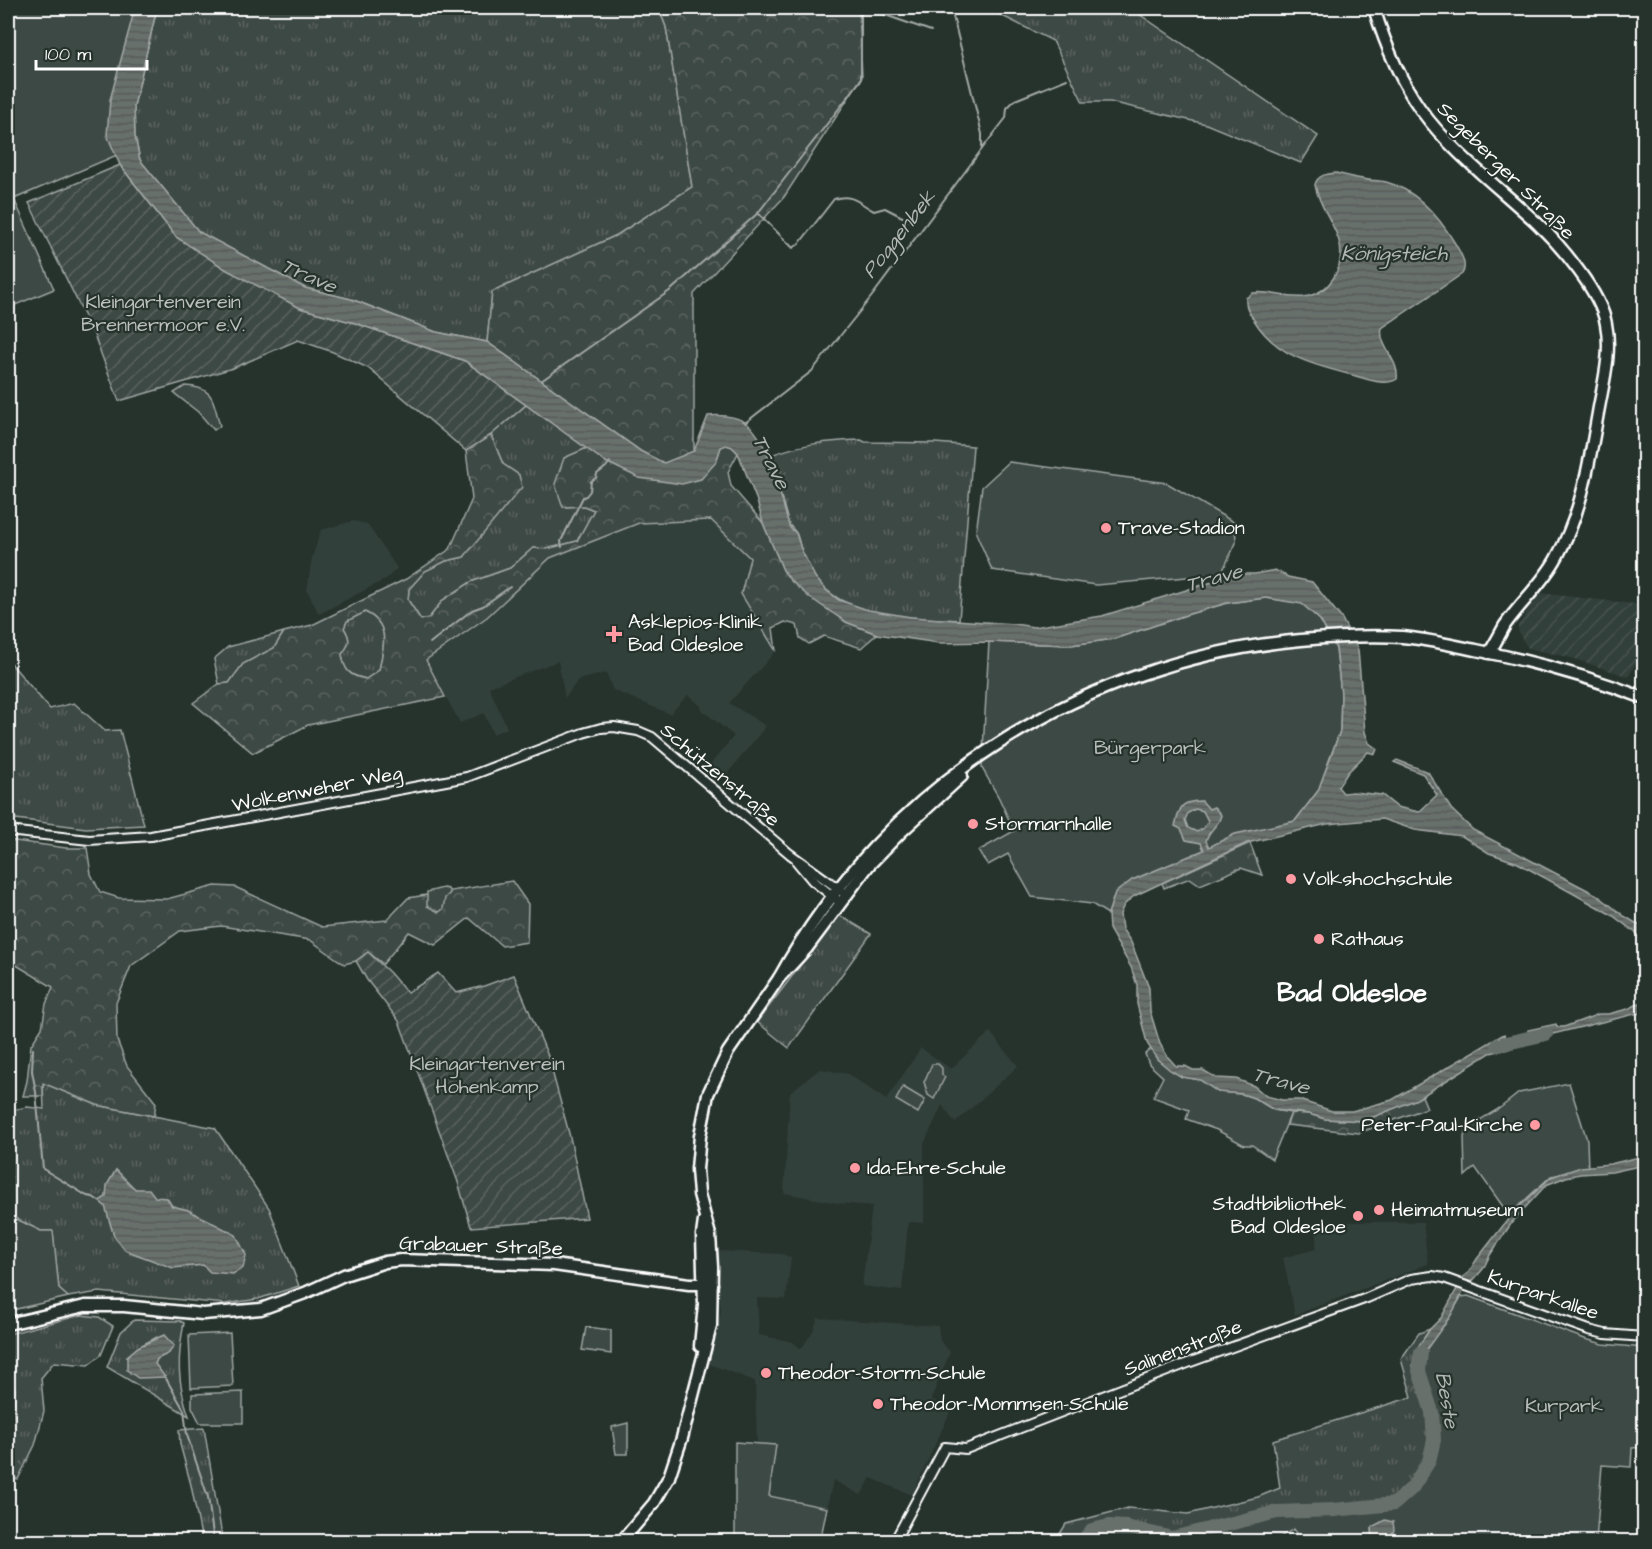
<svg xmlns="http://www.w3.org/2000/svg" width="1652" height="1549" viewBox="0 0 1652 1549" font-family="'Architects Daughter',sans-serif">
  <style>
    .built { fill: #333f3a }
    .industrial { fill: url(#industrial-furrows) }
    .grass { fill: url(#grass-tufts); stroke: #9ea4a2; stroke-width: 1.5; fill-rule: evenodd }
    .forest { fill: url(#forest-crowns); stroke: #9ea4a2; stroke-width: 1.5; fill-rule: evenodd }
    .park { fill: #3e4944; stroke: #9ea4a2; stroke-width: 1.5 }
    .garden { fill: url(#garden-furrows); stroke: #9ea4a2; stroke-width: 1.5 }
    .water { fill: url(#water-rules); stroke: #a4a9a7; stroke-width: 1.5; fill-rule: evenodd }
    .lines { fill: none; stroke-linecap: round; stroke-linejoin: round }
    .stream { stroke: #a4a9a7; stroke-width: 2 }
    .river { stroke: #67706c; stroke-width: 14 }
    .minor-casing { stroke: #fff; stroke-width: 12 }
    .major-casing { stroke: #fff; stroke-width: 15 }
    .minor { stroke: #26332d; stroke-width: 8 }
    .major { stroke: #26332d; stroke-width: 10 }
    .poi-dot { fill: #ff9aa2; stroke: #26332d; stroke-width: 2 }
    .labels { text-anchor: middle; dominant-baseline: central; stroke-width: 4.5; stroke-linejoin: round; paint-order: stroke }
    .street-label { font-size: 20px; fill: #fff; stroke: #26332d }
    .park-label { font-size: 20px; fill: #bbbfbe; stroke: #26332d }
    .poi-label { font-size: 20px; fill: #fff; stroke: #26332d; text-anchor: start }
    .water-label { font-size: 21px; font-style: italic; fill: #b3b8b6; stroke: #26332d }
    .district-label { font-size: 26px; font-weight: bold; fill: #fff; stroke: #26332d }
  </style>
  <defs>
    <pattern id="industrial-furrows" width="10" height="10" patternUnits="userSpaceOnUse" patternTransform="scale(1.5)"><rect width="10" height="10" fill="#333f3a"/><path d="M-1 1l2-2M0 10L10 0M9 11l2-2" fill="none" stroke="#47524e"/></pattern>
    <pattern id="grass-tufts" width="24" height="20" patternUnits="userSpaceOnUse" patternTransform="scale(1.5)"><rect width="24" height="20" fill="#3e4944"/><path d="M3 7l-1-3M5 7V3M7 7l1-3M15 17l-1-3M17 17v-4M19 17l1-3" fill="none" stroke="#5b6460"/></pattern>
    <pattern id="forest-crowns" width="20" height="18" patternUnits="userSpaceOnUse" patternTransform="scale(1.5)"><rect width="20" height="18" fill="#3e4944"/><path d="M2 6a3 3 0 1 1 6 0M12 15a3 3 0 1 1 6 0" fill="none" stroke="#5b6460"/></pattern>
    <pattern id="garden-furrows" width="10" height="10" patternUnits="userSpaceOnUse" patternTransform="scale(1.5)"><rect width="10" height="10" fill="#3e4944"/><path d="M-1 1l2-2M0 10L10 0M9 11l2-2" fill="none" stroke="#5b6460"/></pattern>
    <pattern id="water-rules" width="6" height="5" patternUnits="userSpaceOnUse" patternTransform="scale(1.5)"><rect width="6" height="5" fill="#67706c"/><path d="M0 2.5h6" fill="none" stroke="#575a59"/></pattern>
  </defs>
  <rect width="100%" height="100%" fill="#26332d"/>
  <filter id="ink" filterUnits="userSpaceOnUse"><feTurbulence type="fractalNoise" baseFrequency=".0167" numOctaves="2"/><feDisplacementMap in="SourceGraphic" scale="12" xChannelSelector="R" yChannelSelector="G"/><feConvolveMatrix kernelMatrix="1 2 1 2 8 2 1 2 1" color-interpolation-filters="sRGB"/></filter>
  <g filter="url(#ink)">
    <g class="built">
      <polygon points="711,520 750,558 741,594 776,651 729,703 766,726 722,780 708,767 734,736 701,709 702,707 688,695 670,714 613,690 606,673 578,680 565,698 558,661 489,687 507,728 493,734 484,713 460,723 426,660 487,617 550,558 639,523"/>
      <polygon points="353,521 367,524 397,568 386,579 319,614 307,590 312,558 321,530"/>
      <polygon points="990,1032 1018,1066 955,1123 942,1105 924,1144 924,1223 908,1222 902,1291 862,1286 872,1206 838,1203 784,1193 790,1092 820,1069 848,1074 886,1100 921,1048 951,1069"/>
      <polygon points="1317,1222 1423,1222 1428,1264 1295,1315 1283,1258 1316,1249"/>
      <polygon points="716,1251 782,1254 791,1258 786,1299 757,1298 759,1335 793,1342 801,1349 812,1333 818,1318 938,1326 940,1341 950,1352 931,1399 951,1410 912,1495 871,1478 861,1495 833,1480 827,1508 769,1497 776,1446 757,1443 755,1381 709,1364 721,1311 716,1278"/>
    </g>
    <polygon class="industrial" points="1539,593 1644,605 1644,644 1629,677 1575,659 1528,648 1519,634 1518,626"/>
    <g class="grass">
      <polygon points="157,8 659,8 666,27 692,187 617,235 492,292 487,342 436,332 351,299 305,288 199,232 140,160 135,137 134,106"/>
      <polygon points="986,8 1130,8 1318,136 1301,163 1206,124 1110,102 1083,102 1053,41"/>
      <polygon points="526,405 587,448 564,458 563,507 584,506 594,510 577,541 547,549 533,548 510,568 471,582 443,600 429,618 421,620 408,600 409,589 425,571 446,561 464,557 519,475 503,464 491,435"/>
      <path d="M861,440L865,442L935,443L973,446L959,620C912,617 848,620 816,579C810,570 803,557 800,546C799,542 798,536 796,533C793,528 790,527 788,522L769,456C798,444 829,441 861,440Z"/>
      <path d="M365,612C391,624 384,646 379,670L366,679C349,676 344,670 342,654C350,644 351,639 344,628L347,621Z"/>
      <polygon points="284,632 274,648 243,664 229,683 219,684 214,659 228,647"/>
      <polygon points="8,660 50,709 74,703 105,731 120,730 144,825 86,828 8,818"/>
      <polygon points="839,915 871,934 789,1048 757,1022"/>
      <path d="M43,1083L97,1105L215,1128L269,1208L299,1286L258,1299L225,1304L99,1292L68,1297L59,1289L53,1231H41L8,1215V1111L27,1107L44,1109ZM116,1170L135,1189L172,1206L188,1210L203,1265L192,1266L114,1236C106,1209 100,1195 116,1170Z"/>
      <polygon points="81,1315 99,1317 113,1326 101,1355 88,1365 54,1362 41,1378 44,1411 35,1445 18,1479 8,1480 8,1454 10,1451 15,1389 8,1373 8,1334"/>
      <path d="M134,1320L180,1321L184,1323C177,1358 177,1382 189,1416L107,1367L121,1332ZM157,1337L169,1353L157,1359L155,1364L164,1377L127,1357L138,1347Z"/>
      <polygon points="1430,1329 1418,1347 1413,1366 1419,1371 1432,1412 1434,1440 1429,1461 1412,1488 1394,1504 1334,1510 1264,1514 1172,1538 1126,1527 1092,1530 1082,1541 1055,1542 1066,1524 1128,1508 1188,1514 1258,1497 1280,1488 1273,1440 1412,1397 1401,1359 1419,1333"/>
      <polygon points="204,1428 222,1536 220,1541 202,1541 191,1485 180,1444 179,1430"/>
    </g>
    <g class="forest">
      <polygon points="659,8 859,8 862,77 784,197 694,294 694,451 664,464 642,452 487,342 492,292 617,235 692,187 666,27"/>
      <path d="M491,435L503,464L519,475L522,487L464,557L446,561L425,571L409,589L408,600L421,620L429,618L443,600L471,582L510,568L533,548L547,549L577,541L594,510L584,506L563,507L555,484L564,458L587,448L639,478L716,462L721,447L726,445L732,446L738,453L728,472L731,486L763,523L783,570L790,580L846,622L877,634L861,648L824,636L809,644L800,638L797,625L785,622L773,628L776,651L741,594L750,558L711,520L639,523L550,558L487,617L426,660L445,697L308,725L253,753L193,703L219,684L229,683L243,664L274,648L284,632L312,625L406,579L450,549L472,499L466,451ZM365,612C391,624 384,646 379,670L366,679C349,676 344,670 342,654C350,644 351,639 344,628L347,621Z"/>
      <polygon points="8,840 66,848 87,848 91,874 100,892 119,898 167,899 215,886 235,887 322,927 387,920 408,898 512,881 528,904 527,942 502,946 469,918 435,945 409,932 383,964 368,952 356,961 344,964 310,940 221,926 180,931 131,966 116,1003 117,1040 127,1066 156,1103 154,1116 97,1105 43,1083 43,1096 23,1096 27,1081 31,1045 42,1028 46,1004 53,987 8,960"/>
      <polygon points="1250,843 1262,875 1241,868 1200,885 1190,878 1164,888 1162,883"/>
      <polygon points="1422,1096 1427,1108 1359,1133 1287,1125 1291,1113 1309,1114 1325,1119 1364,1121"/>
    </g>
    <g class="park">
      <polygon points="8,8 149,8 117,155 14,199 54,289 8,308"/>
      <path d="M185,386C215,387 213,401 220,426L214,430L198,412L174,393Z"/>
      <polygon points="1009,462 1167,483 1235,523 1236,543 1221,574 1096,585 992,570 976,533 982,487"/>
      <polygon points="1266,598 1302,603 1320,620 1336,649 1341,694 1340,731 1318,791 1295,821 1209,848 1160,869 1115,893 1108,914 1092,904 1032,897 1008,854 988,865 978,851 1014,831 999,798 982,768 989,642 1071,645 1114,639 1186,615 1227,603"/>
      <polygon points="443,888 448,889 450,893 445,898 443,909 439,912 427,906 427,892"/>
      <polygon points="1151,1049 1157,1059 1182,1077 1200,1080 1218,1092 1242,1094 1254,1098 1274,1110 1291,1113 1272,1159 1252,1145 1244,1145 1217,1130 1186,1119 1189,1110 1153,1097 1163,1077 1149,1064 1145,1054"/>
      <polygon points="932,1064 938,1064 942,1068 942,1075 945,1077 934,1099 928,1095 924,1082"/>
      <polygon points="1569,1083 1587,1140 1588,1170 1551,1176 1509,1215 1475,1167 1465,1176 1464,1137 1466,1131 1478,1121 1500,1108 1519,1093"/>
      <polygon points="903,1087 925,1100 918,1113 896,1100"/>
      <polygon points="8,1215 41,1231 53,1231 59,1289 68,1297 8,1311"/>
      <polygon points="1468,1296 1585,1339 1603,1344 1644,1348 1644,1447 1632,1448 1631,1467 1602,1465 1596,1541 1391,1541 1372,1527 1373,1541 1299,1541 1294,1529 1278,1538 1279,1541 1264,1541 1263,1540 1248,1535 1242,1542 1082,1542 1092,1530 1109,1526 1126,1527 1172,1538 1277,1512 1334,1510 1394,1504 1412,1488 1429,1461 1434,1440 1432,1412 1419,1371 1423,1354 1433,1338 1445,1324 1461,1297"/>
      <polygon points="586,1327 611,1330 611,1354 582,1350"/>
      <polygon points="230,1333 233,1386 191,1388 189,1335"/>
      <polygon points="243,1392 243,1423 200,1423 192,1407 192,1394"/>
      <polygon points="628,1423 628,1454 616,1454 612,1427"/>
      <polygon points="735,1442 776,1445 769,1496 827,1508 820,1541 735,1541"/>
    </g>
    <g class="garden">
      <polygon points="120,165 176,237 300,308 355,323 465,361 526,405 491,435 466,451 368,368 333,352 298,340 233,368 119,401 94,335 29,203"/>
      <polygon points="368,952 390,973 407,993 438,973 456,993 484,986 514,975 548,1056 570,1137 587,1218 471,1227 458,1182 399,1021 367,980 356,961"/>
    </g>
    <g class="water">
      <path d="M135,8H157L134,106L135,137L140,160L199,232L305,288L351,299L436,332L487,342L642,452L664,463L694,451L708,416C720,415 735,416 745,422C769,438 780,495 788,522L790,528L796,533L801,549L815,577L826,590L839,600L868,610L911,617L1014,624L1034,627L1102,616L1238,574H1255L1275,570L1288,577L1312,582L1342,619L1358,650L1365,732L1369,743L1377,749L1375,754L1368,752L1348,772L1338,787L1343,793L1353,792L1382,795L1397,807L1419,812L1437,795L1423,774L1394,762L1397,760L1428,772L1451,809L1473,830L1597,895L1624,916L1644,928V939L1612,915L1518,863L1489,853L1462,836L1415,830L1382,819L1327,824L1247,843L1134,896L1124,905L1120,914L1122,929L1131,942L1149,988L1150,1011L1160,1044L1167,1056L1176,1066H1185L1193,1070H1203L1216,1078L1236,1079L1254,1086L1266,1096L1282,1100H1299L1332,1111H1352L1392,1100L1504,1034L1507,1039L1514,1038V1044H1511L1509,1049L1490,1053L1417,1099L1364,1121L1325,1119L1309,1114L1274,1110L1254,1098L1242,1094L1218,1092L1200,1080L1182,1077L1170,1070L1157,1059L1147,1043L1137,1004V985L1131,967L1109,929L1108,914L1115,893L1132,880L1204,850L1201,843L1186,840L1181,829L1175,826C1180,806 1181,801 1202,801L1209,809L1214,807L1221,815C1219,826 1208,830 1206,841L1209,847L1235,834L1295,821L1318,791L1340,731L1341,694L1336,648L1320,620L1302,604L1266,598L1227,603L1186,615L1114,639L1071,645L989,642L939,643L877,634L846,622L809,597L790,580L783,570L763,523L757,501L738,453L732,447L726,445L721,447L716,462L701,479L682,484L639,478L604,461L465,361L355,323L300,308L227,270L176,237L120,165L107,135L110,100ZM1195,809L1203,811L1208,821L1204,828L1197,832L1188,828L1185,820L1188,813Z"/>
      <path d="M1336,173C1345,175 1354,178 1363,179C1370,181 1378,180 1386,182C1417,190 1440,218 1456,245C1461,254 1468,265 1462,274L1382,328C1378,346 1400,361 1397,379C1385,387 1365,378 1352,375C1313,365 1276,356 1254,320C1249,312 1245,307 1246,298L1253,293C1269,290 1285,299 1304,297C1317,295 1327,289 1334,277C1355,240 1321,218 1315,185C1317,175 1327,174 1336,173Z"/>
      <polygon points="1644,1001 1644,1017 1639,1013 1528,1040 1528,1030 1556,1024 1557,1027 1564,1027 1599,1014 1608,1014 1628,1009"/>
      <polygon points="1644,1156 1644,1165 1612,1172 1580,1174 1566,1177 1546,1185 1513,1221 1490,1255 1483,1269 1463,1292 1451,1315 1423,1354 1419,1371 1413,1366 1414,1357 1418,1347 1430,1329 1441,1318 1464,1276 1469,1272 1477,1259 1513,1213 1551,1177 1581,1167 1610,1164"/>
      <polygon points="116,1170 135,1189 149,1189 155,1197 167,1198 172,1206 188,1210 236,1235 246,1255 243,1268 233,1274 210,1272 203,1265 173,1268 125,1250 114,1236 105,1206 99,1201 106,1197 107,1185"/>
      <polygon points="164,1335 174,1346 169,1353 157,1359 155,1364 165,1377 138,1378 127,1370 127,1356 138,1347"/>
      <polygon points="1385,1520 1393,1522 1394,1530 1390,1539 1391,1541 1373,1541 1372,1527"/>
    </g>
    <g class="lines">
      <g class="stream">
        <polyline points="865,8 931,31"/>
        <polyline points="982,149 1006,118 1007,108 1015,100 1067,79"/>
        <path d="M758,213L793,248L799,244L834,199C852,193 859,203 874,211L885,208L912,222"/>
        <polyline points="541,381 671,290 758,213 861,80 861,8"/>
        <polyline points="745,423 812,371 872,296 982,149 982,134 951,8"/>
        <polyline points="562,547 561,541 583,497 586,496 590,491 591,481 596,478 597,474 606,467 610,462"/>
        <polyline points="430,643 472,610 483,606 510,587"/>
        <polyline points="33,1049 32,1071 36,1092 43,1169 87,1196 93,1197 99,1201"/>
        <polyline points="165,1377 184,1410 187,1435 208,1497 214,1542"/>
      </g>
      <g class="river">
        <polyline points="1498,1045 1546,1034"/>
        <polyline points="1082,1542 1092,1530 1109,1526 1126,1527 1172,1538 1277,1512 1334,1510 1394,1504 1412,1488 1429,1461 1434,1440 1432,1412 1419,1371 1421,1352"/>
      </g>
      <g class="minor-casing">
        <g id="minor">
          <polyline points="8,831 89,840 151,836 467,777 583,733 601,728 614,727 638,731 652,737 790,854 843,892"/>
          <polyline points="797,862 812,880 836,899"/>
          <polyline points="894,1542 945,1447 966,1449 1188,1363 1367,1298 1411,1279 1432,1276 1444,1278 1589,1330 1605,1334 1644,1337"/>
        </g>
      </g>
      <g class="major-casing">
        <g id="major">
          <path d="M1374,8C1385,44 1399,79 1421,110C1453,154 1499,187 1538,224C1561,246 1601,293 1606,324C1612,353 1603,384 1598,413C1589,463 1582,512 1557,557C1544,582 1521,602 1505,625C1500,634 1495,644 1489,653"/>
          <path d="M779,978C885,785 1082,660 1301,640C1334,637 1369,635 1402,637C1426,639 1451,645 1476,650C1536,662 1588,676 1644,698"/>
          <polyline points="8,1324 85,1306 124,1306 203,1314 261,1309 305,1293 344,1275 385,1262 401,1260 554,1265 689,1284 712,1284"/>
          <polyline points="700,1346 704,1305 702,1235 704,1221"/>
          <polyline points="621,1542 654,1503 669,1477 682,1438 711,1326 712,1267 710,1235 699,1194 697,1169 700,1136 708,1094 728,1052 779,978 807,948 869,865 901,832 962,776"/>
        </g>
      </g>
      <use href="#minor" class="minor"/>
      <use href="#major" class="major"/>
    </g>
  </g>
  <g class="poi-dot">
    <circle cx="1106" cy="528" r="6"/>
    <path d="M611 625h6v6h6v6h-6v6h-6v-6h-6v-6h6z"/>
    <circle cx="973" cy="824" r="6"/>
    <circle cx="1291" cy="879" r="6"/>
    <circle cx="1319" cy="939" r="6"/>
    <circle cx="1535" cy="1125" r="6"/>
    <circle cx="855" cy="1168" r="6"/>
    <circle cx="1379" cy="1210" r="6"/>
    <circle cx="1358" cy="1216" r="6"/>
    <circle cx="766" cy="1373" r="6"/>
    <circle cx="878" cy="1404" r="6"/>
  </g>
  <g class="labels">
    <g class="street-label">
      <text transform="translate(1506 171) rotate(45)">Segeberger Straße</text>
      <text transform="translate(720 775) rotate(40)">Schützenstraße</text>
      <text transform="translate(317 789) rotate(-11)">Wolkenweher Weg</text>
      <text transform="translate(481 1246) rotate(2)">Grabauer Straße</text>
      <text transform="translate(1543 1295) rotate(19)">Kurparkallee</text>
      <text transform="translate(1183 1348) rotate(-21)">Salinenstraße</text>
    </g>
    <g class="park-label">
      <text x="163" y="302">Kleingartenverein<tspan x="163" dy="23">Brennermoor e.V.</tspan></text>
      <text x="1150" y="748">Bürgerpark</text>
      <text x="487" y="1064">Kleingartenverein<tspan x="487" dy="23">Hohenkamp</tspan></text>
      <text x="1564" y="1406">Kurpark</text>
    </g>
    <g class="poi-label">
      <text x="1118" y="528">Trave-Stadion</text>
      <text x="628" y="622">Asklepios-Klinik<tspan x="628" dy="23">Bad Oldesloe</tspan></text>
      <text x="985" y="824">Stormarnhalle</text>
      <text x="1303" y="879">Volkshochschule</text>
      <text x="1331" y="939">Rathaus</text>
      <text x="1523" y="1125" text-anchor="end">Peter-Paul-Kirche</text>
      <text x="867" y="1168">Ida-Ehre-Schule</text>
      <text x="1346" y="1204" text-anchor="end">Stadtbibliothek<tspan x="1346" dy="23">Bad Oldesloe</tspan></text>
      <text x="1391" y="1210">Heimatmuseum</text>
      <text x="778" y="1373">Theodor-Storm-Schule</text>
      <text x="890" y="1404">Theodor-Mommsen-Schule</text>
    </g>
    <g class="water-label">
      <text transform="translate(899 234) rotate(-52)">Poggenbek</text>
      <text x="1394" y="253">Königsteich</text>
      <text transform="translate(309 276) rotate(24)">Trave</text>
      <text transform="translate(771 462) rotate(63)">Trave</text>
      <text transform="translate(1214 578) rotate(-15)">Trave</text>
      <text transform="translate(1281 1081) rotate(15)">Trave</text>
      <text transform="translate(1447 1400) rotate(80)">Beste</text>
    </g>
    <g class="district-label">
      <text x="1352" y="993">Bad Oldesloe</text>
    </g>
  </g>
  <rect width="1652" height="1549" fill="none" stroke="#26332d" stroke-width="30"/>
  <rect x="15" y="15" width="1622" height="1519" fill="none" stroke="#fff" stroke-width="2" filter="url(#ink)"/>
  <path d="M36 60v9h111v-9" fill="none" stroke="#ffffff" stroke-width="3"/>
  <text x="45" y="60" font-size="18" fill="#ffffff" stroke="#26332d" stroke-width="4.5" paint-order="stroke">100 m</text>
</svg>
